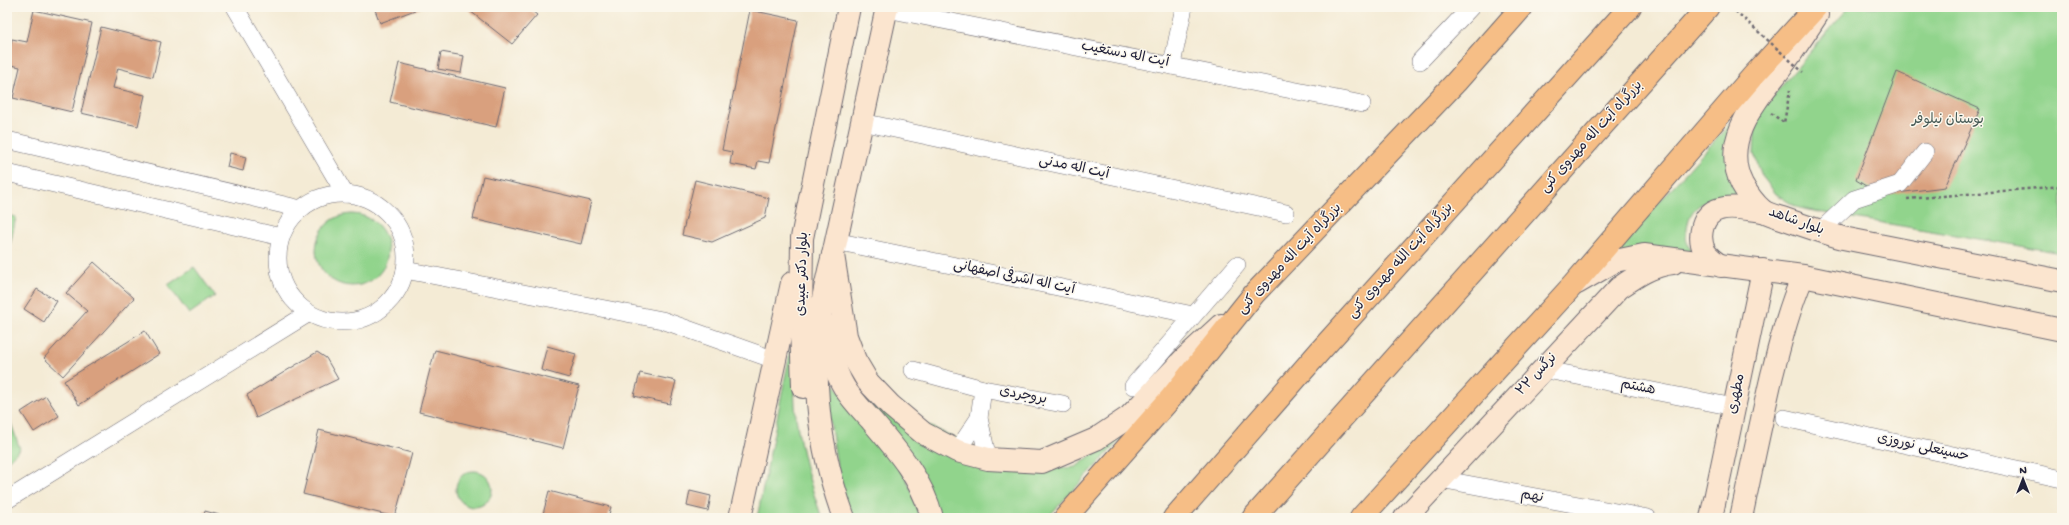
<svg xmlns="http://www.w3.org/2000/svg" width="2069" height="525" viewBox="0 0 2069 525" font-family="'Gochi Hand','Playpen Sans Arabic',sans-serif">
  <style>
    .green { fill: #91d48c; stroke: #5a7b64 }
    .building { fill: #d9a07e }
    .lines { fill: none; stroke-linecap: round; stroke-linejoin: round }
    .street-casing { stroke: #6c6871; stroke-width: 18 }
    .secondary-casing { stroke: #6c6871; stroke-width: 24 }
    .primary-casing { stroke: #6c6871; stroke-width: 24 }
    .highway-casing { stroke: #6c6871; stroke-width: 24 }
    .path { stroke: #6c6871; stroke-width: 2.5; stroke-dasharray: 3 3; stroke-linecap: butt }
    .street { stroke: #fff; stroke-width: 17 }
    .secondary { stroke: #fbe5cf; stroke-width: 22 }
    .primary { stroke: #f6be86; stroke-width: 22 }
    .highway { stroke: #f6be86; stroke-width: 22 }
    .path-bridge { stroke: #6c6871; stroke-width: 2.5; stroke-dasharray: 3 3; stroke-linecap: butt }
    .labels { text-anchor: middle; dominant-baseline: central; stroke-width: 3; stroke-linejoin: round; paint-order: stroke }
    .street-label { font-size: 14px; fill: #22223b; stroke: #fbf7ec }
    .park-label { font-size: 14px; fill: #435753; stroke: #fbf7ec }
  </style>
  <rect width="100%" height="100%" fill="#fbf7ec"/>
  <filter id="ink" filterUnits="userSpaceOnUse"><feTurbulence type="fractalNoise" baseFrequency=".025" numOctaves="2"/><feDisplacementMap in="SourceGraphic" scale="8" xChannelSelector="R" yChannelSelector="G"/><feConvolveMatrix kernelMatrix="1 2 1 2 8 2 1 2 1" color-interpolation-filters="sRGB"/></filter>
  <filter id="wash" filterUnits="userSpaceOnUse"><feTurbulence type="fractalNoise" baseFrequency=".012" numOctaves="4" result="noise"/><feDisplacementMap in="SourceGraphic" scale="16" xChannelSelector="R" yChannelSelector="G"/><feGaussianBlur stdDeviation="0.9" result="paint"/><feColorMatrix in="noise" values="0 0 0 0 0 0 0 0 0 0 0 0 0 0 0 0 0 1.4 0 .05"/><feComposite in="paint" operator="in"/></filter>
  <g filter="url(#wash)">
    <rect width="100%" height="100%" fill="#f4ebd5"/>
    <g class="green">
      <polygon points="1849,7 2062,7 2062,253 1818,212 1796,207 1776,194 1762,176 1754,154 1755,131 1762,109"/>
      <path d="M1738,115L1742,200C1722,196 1693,198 1688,223C1687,229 1685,236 1687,242C1689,247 1692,251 1694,256L1608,258Z"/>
      <circle cx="352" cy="250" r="36"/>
      <polygon points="7,215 16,217 7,259"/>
      <polygon points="194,267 215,296 189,314 168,285"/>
      <path d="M795,328C795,357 793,388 796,417C801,452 810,485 822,518H757Z"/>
      <polygon points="841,338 872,400 1028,471 1076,467 1107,443 1148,407 1123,437 1047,518 942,518 843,370"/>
      <polygon points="823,375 836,386 902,469 923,518 849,518 841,492"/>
      <polygon points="7,412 20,449 7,462"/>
      <circle cx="474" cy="489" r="18"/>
    </g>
    <g id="blocks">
      <g class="building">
        <polygon points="374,7 423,7 380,23"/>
        <polygon points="465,7 527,7 537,15 512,44"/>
        <polygon points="34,10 92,23 72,112 13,98 20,67 7,64 12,39 27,42"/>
        <polygon points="750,10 798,20 769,163 758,161 756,169 730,164 732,152 722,150"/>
        <polygon points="101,27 161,42 153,77 118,68 113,88 145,95 138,126 81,113"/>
        <polygon points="441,52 464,56 461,73 438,69"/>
        <polygon points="399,63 505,88 496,127 390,102"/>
        <polygon points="1897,72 1980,109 1945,187 1881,195 1856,180"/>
        <polygon points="230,153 246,157 243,171 227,167"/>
        <polygon points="483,176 591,201 581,244 473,219"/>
        <polygon points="695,180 769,198 765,218 712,242 682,235"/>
        <polygon points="94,262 134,298 63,376 44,358 87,311 66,293"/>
        <polygon points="37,289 57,301 44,322 24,309"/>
        <polygon points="145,331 159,354 79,405 64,381"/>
        <polygon points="547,346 576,354 569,378 541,370"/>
        <polygon points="435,350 579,386 563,448 419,412"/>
        <polygon points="317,352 326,358 338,379 256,418 247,395"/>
        <polygon points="640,373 676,381 670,404 634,396"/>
        <polygon points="46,396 59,416 34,432 21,412"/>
        <polygon points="319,430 412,453 395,517 303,494"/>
        <polygon points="549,491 611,507 608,518 542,518"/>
        <polygon points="690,491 711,496 708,511 687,506"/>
        <polygon points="205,511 230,518 203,518"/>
      </g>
    </g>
  </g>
  <g filter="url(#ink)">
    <use href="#blocks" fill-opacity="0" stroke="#6c6871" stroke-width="1"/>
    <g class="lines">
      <g class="street-casing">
        <g id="street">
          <polyline points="235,7 345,194"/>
          <polyline points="887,9 1362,104"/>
          <polyline points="1420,61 1471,7"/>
          <polyline points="1172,64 1184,7"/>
          <polyline points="862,122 1286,213"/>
          <polyline points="7,140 301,209"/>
          <polyline points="7,173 281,237"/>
          <circle cx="342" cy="258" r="64"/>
          <polyline points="1819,232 1854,199 1900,184 1925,152"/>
          <polyline points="835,241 1193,315"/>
          <polyline points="405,270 662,320 775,360"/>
          <polyline points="1542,369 1734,407"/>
          <polyline points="913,370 983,389 1063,404"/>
          <polyline points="1133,386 1237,265"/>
          <polyline points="983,389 979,418 988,459"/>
          <polyline points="1784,418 2062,479"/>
          <polyline points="957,451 979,418"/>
          <polyline points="1440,479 1648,518"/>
          <polyline points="7,500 309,313"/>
        </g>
      </g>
      <g class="secondary-casing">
        <g id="secondary">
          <path d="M1817,15C1805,33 1794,50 1781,68C1756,101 1720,140 1742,184C1747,193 1754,203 1762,210C1767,214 1776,216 1782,218C1802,225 1822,232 1843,238L2062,281"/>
          <polyline points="833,255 846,336 855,360 868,382 891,406 923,433 957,451 988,459 1042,462 1096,439 1129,417 1184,359 1221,325"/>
          <path d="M1721,266C1715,262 1709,258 1705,252C1697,237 1702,213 1720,209C1733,205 1750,210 1763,211"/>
          <polyline points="1577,283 1615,261 1644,255 1803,276 2062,330"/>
          <path d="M828,326C830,346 833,369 844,387C851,399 862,410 871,420C896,449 923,480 932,518"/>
          <polyline points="803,387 801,325 802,238 849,7"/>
          <polyline points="740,518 792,283"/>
          <path d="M844,518C812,430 808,346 833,255L887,7"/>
          <path d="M1405,518L1619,288C1635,277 1652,265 1673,263"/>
          <polyline points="1711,518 1763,270"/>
          <path d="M1741,518C1751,470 1761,422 1772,375C1781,340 1789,308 1803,276"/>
        </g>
      </g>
      <g class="primary-casing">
        <g id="primary">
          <polyline points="1065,518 1170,399 1254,294 1456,82 1522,7"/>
          <polyline points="1361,518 1573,285 1753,76 1816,7"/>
        </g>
      </g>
      <g class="highway-casing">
        <g id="highway">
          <polyline points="1174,518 1320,351 1630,7"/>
          <polyline points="1253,518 1708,7"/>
        </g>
      </g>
      <g class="path">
        <polyline points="1771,113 1784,123 1790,90"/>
        <polyline points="1907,199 2062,186"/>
      </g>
      <use href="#street" class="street"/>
      <use href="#secondary" class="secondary"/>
      <use href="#primary" class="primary"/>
      <use href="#highway" class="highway"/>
      <polyline class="path-bridge" points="1731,7 1803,72"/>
    </g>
  </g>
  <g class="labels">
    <g class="street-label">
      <text transform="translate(1125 55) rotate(11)">آیت اله دستغیب</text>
      <text transform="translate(1592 137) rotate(-48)">بزرگراه آیت اله مهدوی کنی</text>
      <text transform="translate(1074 168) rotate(12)">آیت اله مدنی</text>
      <text transform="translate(1796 222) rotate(20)">بلوار شاهد</text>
      <text transform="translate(1290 259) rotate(-47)">بزرگراه آیت اله مهدوی کنی</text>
      <text transform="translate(1401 261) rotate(-48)">بزرگراه آیت الله مهدوی کنی</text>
      <text transform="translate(803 274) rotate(-88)">بلوار دکتر عبیدی</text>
      <text transform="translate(1014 278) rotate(12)">آیت اله اشرفی اصفهانی</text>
      <text transform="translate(1537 375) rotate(-47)">نرگس ۲۲</text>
      <text transform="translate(1638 388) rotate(11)">هشتم</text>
      <text transform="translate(1737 394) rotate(-78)">مطهری</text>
      <text transform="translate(1023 396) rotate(11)">بروجردی</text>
      <text transform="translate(1923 448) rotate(12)">حسینعلی نوروزی</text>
      <text transform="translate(1532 497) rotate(10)">نهم</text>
    </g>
    <g class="park-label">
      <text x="1948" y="120">بوستان نیلوفر</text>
    </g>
  </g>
  <rect width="2069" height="525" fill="none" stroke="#fbf7ec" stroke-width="24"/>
  <g transform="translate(2023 479)" stroke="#fbf7ec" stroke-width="3" paint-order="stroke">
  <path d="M0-3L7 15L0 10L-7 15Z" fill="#22223b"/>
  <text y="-6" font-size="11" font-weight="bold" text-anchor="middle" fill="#22223b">N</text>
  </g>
</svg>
